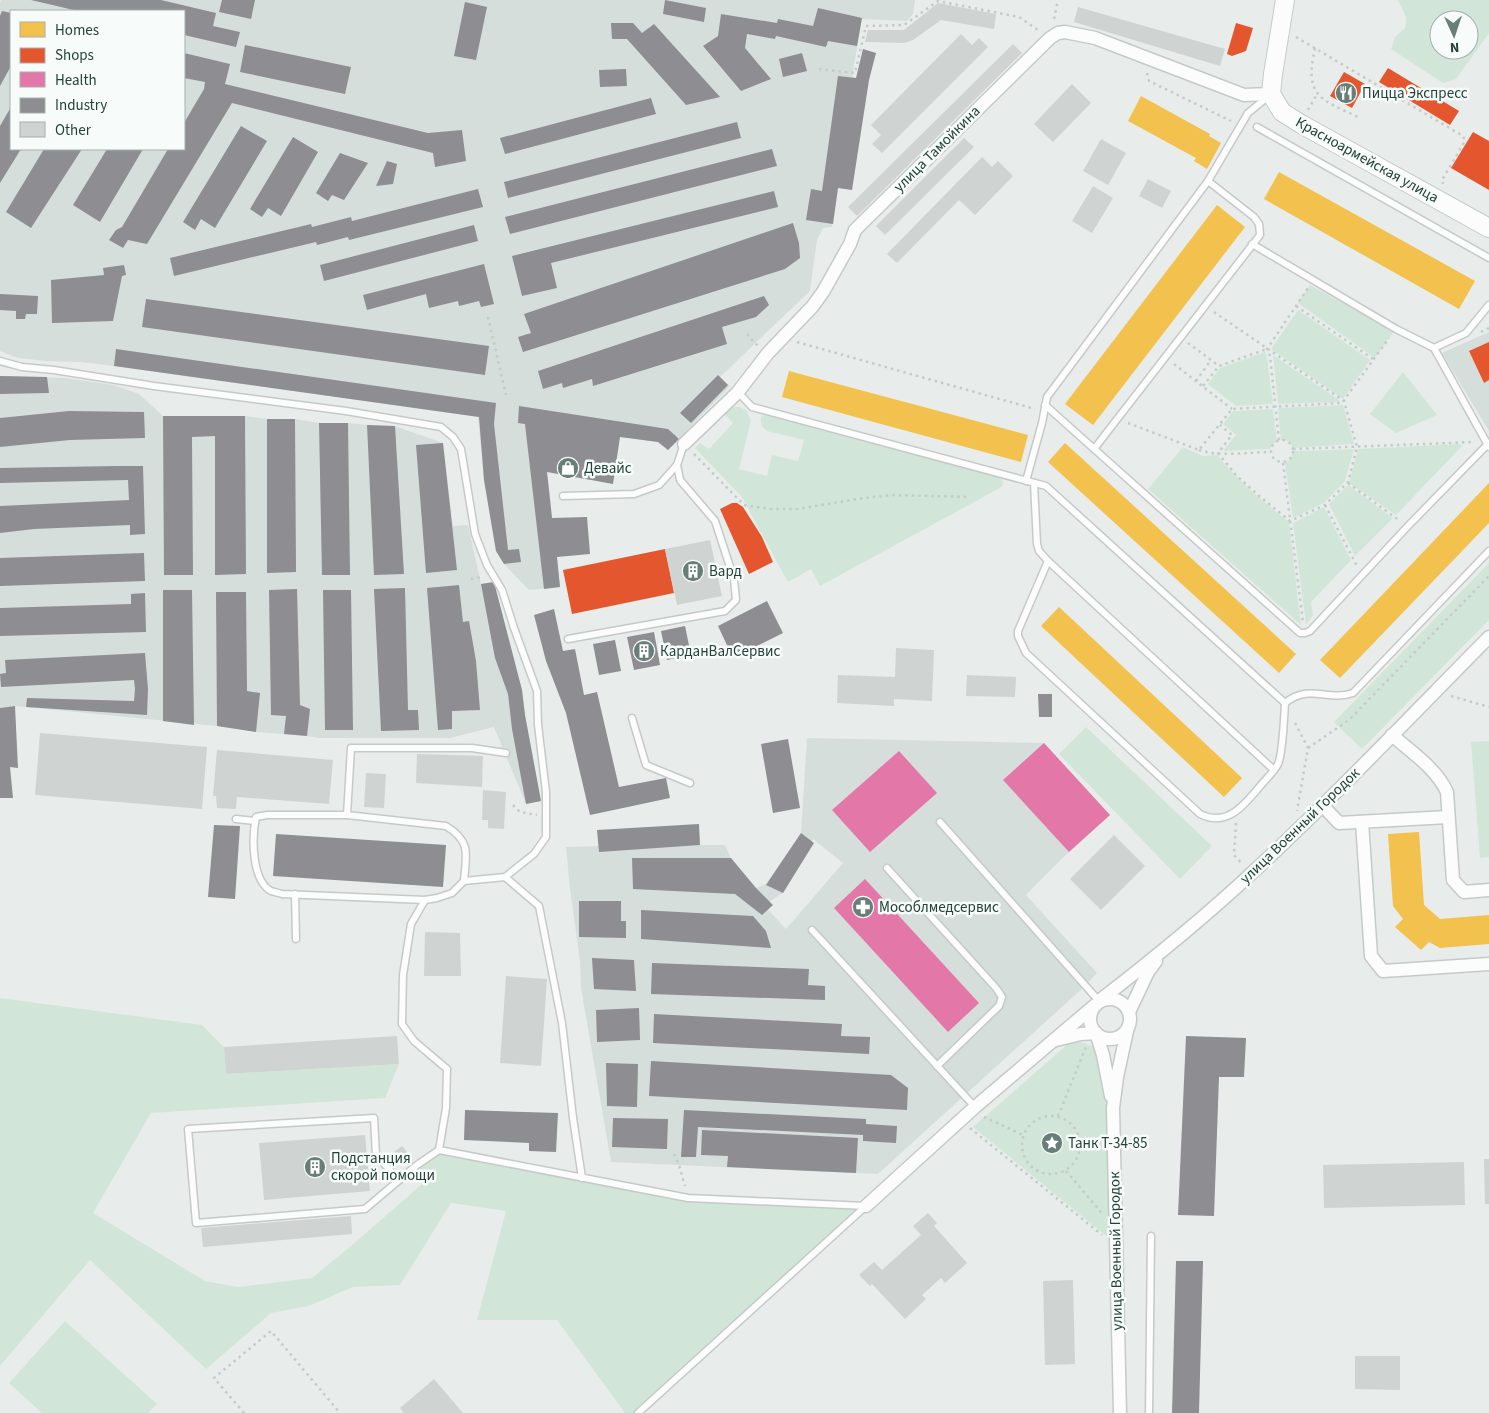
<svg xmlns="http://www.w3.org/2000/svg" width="1489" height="1413" viewBox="0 0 1489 1413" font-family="'Source Sans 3',sans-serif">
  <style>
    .built { fill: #d6dedb; fill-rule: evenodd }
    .green { fill: #d1e6d8; fill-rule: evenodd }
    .homes { fill: #f2c14e }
    .shops { fill: #e4572e }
    .health { fill: #e377a8 }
    .industry { fill: #8d8d92 }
    .building { fill: #cfd4d2 }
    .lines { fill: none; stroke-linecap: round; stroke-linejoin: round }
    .lane-casing { stroke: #c5cac8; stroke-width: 9 }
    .street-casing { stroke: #c5cac8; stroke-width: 15 }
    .secondary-casing { stroke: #c3cbc8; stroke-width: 20 }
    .path { stroke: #c3ccca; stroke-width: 2.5; stroke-dasharray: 2.5 4; stroke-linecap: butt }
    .lane { stroke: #fcfcfc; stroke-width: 6 }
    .street { stroke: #fcfcfc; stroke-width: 12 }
    .secondary { stroke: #fcfcfc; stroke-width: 18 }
    .labels { text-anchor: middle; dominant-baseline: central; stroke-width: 5; stroke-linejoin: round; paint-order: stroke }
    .poi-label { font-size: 15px; fill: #24423a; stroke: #f7fbf9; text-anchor: start }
    .street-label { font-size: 15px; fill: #24423a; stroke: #f7fbf9 }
  </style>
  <rect width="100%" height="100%" fill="#e8edeb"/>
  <g class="built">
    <path d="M1,0H915L913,14L907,21L862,19L852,77L856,78L832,227L823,228L817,240L810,291L720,377L730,386L668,450L658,442L542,426L560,587L529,590L504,564L496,551L484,480L478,417L114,366L81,362L46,361L18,358L0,351V3ZM11,11H184V149H11Z"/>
    <polygon points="1489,332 1489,431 1442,353"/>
    <polygon points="0,376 65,378 114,385 139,394 163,416 245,416 267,419 295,419 319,423 348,423 367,425 395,426 443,443 453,526 468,525 481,584 494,582 522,690 525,715 541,801 526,804 494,727 450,738 319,738 307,736 256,732 217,726 26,707 15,706 0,708"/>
    <path d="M807,738L1044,743L1110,815L1069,852L1026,895L1097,973L1085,986L878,1174L611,1162L581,988L580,961L570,889L566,847L629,845H725L731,858L756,888L766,884L801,833ZM813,839L843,863L786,929L764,905L783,893Z"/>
  </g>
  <g class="green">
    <path d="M1398,0H1489V33L1456,79L1443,83L1391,49L1395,37L1405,28L1406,17ZM1439,20H1469V50H1439Z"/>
    <polygon points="1310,285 1394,331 1375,358 1298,303"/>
    <polygon points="1298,310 1370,360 1343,399 1271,349"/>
    <polygon points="1265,352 1267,356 1273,404 1236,406 1208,384 1220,368"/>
    <polygon points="1273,355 1339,400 1339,402 1278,404"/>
    <polygon points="1403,372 1437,415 1396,433 1370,414"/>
    <polygon points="1343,405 1354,444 1293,448 1288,441 1281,440 1278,408"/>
    <path d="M735,407H740L746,410L751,420L739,469L767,476L772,455L798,461L804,440L767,431C762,427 760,424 761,417L765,414L999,478L1002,479L1003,485L1000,488L820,586L811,569L788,582L741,496L695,448L700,443L709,449L733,423L725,415L730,409Z"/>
    <polygon points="1273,409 1277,441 1273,444 1270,449 1223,451 1236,435 1223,424 1233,411"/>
    <polygon points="1460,444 1462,446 1396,515 1349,483 1358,449"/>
    <path d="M1183,447L1203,456L1217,455C1239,481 1263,502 1289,522L1301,625L1148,489Z"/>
    <polygon points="1354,449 1345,481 1324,503 1293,518 1285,463 1291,459 1293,451"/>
    <polygon points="1348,485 1393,518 1355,556 1329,504"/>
    <polygon points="1324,507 1351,560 1311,602 1313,615 1306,625 1293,523"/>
    <polygon points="1489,563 1489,620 1362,749 1334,722"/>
    <polygon points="1086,727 1212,846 1180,879 1059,754"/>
    <polygon points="1489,741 1489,857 1480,858 1471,742"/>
    <polygon points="0,998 202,1025 224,1047 226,1074 399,1064 385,1098 151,1113 93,1213 205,1281 238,1287 312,1278 351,1246 428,1179 417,1165 439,1150 688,1198 866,1206 638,1413 625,1413 557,1320 477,1320 506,1211 451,1203 400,1285 353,1287 309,1306 271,1313 206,1369 90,1260 0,1366"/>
    <polygon points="1078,1041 1092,1046 1098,1052 1103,1073 1109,1129 1111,1240 973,1127 1069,1043"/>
    <polygon points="65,1321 157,1404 148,1413 42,1413 9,1383"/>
  </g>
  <g class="homes">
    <polygon points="1141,96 1210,134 1209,136 1221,143 1207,169 1194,161 1196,158 1128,121"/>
    <polygon points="1279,172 1475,281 1459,309 1264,199"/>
    <polygon points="1217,205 1245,227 1093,425 1065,404"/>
    <polygon points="789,371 1028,435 1021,462 782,397"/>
    <polygon points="1065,443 1296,654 1279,673 1048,462"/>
    <polygon points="1489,483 1489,523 1340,678 1320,660"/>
    <polygon points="1059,607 1242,778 1224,797 1041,626"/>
    <polygon points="1419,832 1424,905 1440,919 1489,915 1489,944 1440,948 1429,942 1421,950 1395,927 1403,919 1393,906 1388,834"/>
  </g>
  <g class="shops">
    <polygon points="1236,23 1253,28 1246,51 1232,56 1227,54"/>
    <polygon points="1388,68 1459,111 1450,125 1379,82"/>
    <polygon points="1344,72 1365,84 1352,108 1330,96"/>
    <polygon points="1473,132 1489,141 1489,190 1451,168"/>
    <polygon points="1489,342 1489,380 1484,383 1469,351"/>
    <polygon points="732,503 737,503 743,507 762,537 773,562 749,574 720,509"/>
    <polygon points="665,549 674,593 572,614 563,570"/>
  </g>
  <g class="health">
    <polygon points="1044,743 1110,815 1069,852 1003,780"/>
    <polygon points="899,751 937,793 870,852 832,810"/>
    <polygon points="865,879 979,1003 948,1032 834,908"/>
  </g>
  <g class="industry">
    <polygon points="31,0 161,0 216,13 213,26 240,32 236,47 184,35 184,11 78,11"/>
    <polygon points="222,0 255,0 251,19 219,12"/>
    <polygon points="665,0 706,8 704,22 663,14"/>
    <polygon points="465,2 487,7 476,60 454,56"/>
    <polygon points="818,8 862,18 857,46 828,41 826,47 776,36 775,39 747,34 745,48 771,79 741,91 703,46 718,36 721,14 777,23 778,19 813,26"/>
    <polygon points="2,11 11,13 11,66 0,86 0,16"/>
    <polygon points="611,23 633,23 642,33 654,24 720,97 686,105 627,39 612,39"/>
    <polygon points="245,45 351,67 345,94 240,72"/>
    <polygon points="863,49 876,53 869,80 852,190 838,188 833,224 806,220 811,189 822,191 838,76 856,78"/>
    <polygon points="184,53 230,64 225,84 428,133 462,130 466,161 435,167 433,153 232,103 147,244 128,240 123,248 109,240 116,230 122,227 168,149 184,149 184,123 204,89 205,82 184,78"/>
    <polygon points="802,53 807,71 783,77 779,59"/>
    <polygon points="626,69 627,86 600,87 599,70"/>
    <polygon points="651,98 656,114 505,154 500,138"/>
    <polygon points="11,107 11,149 21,149 0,183 0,126"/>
    <polygon points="737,122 741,138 508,198 504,182"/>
    <polygon points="241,126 267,141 215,228 201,219 195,230 183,222"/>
    <polygon points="293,137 318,152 281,216 268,208 262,217 250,209"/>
    <polygon points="44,149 82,149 31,228 6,212"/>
    <polygon points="107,149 143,149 100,222 73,205"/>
    <polygon points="772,149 777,166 510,234 505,217"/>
    <polygon points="340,153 368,163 344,200 332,195 328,201 316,193"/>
    <polygon points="387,161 397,164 393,184 376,186"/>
    <polygon points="478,189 483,207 349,240 348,237 317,245 316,242 174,276 170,258 311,224 312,227 351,217 352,221"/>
    <polygon points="774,191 778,207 551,263 557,288 522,296 512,256"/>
    <polygon points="793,223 799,243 800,258 785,269 523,352 518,337 531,333 524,314"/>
    <polygon points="474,225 478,241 324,281 320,265"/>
    <polygon points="484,264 494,304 481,307 479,301 459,306 458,301 429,308 426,294 367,310 363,295"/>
    <polygon points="124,265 126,275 122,276 113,321 52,323 51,280 104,275 103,268"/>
    <polygon points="0,294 38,296 37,314 26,314 25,319 16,319 16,311 0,310"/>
    <polygon points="764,296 769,305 756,317 722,327 727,344 593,386 592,379 563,388 562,383 543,389 538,371"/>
    <polygon points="146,299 489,346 485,375 142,327"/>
    <polygon points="116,349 496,403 494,424 508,550 519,549 521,562 504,564 496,551 484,480 479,417 114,366"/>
    <polygon points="718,375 728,385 691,423 680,413"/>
    <polygon points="0,376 47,377 49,393 0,394"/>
    <polygon points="519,406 668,429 679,439 668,450 658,442 620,437 613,484 547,472 552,518 587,517 590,554 557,557 560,587 544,589 525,424 518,423"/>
    <polygon points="69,411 144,412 145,438 70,440 0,447 0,418"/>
    <polygon points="163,416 245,416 246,574 215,575 215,436 192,437 193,575 164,575"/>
    <polygon points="267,419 295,419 296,572 267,573"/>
    <polygon points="319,423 348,423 350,575 322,575"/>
    <polygon points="367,425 395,426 404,574 374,575"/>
    <polygon points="443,443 457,570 426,573 416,445"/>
    <polygon points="117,466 143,466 145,534 130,535 130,525 34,529 0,533 0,506 129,500 128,480 0,483 0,468"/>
    <polygon points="144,553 145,581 0,586 0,558"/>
    <polygon points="494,582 522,690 525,715 541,801 526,804 512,729 508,694 495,658 481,584"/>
    <polygon points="459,585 463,622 469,621 476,661 480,710 452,711 452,729 438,730 427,588"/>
    <polygon points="405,588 408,710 418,710 419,730 381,731 374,589"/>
    <polygon points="297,589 300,705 310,709 307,736 284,734 286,716 271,715 269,590"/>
    <polygon points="163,590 192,590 194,725 163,721"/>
    <polygon points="323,590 351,590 353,730 325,730"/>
    <polygon points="216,592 246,592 247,691 260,693 256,732 217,726"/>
    <polygon points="145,593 146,632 0,636 0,608 131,604 131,594"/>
    <polygon points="767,601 783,633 733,658 718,626"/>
    <polygon points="554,609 563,651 575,649 584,695 597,692 619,787 666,778 670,798 590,815 566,713 546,661 534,615"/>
    <polygon points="685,626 691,655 667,660 661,631"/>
    <polygon points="654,632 660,665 634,670 627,637"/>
    <polygon points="615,640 621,671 599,675 593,644"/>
    <polygon points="145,653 148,689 147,715 26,707 27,698 134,701 135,689 134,680 1,687 0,674 6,673 5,660"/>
    <polygon points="1038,694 1052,694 1052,717 1039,717"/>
    <polygon points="15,706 18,768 10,767 13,798 0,798 0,708"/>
    <polygon points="788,739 800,808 773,813 761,744"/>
    <polygon points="699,824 700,845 599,852 597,830"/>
    <polygon points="214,825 240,826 235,899 208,897"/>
    <polygon points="801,833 814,843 783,893 766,885"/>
    <polygon points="276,834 446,845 443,887 273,876"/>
    <polygon points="632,858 731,858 756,888 773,905 762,915 735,894 633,889"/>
    <polygon points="579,901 621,901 621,921 626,921 626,938 579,937"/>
    <polygon points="641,910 753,916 766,931 771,948 641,939"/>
    <polygon points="592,958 634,960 636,991 594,989"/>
    <polygon points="652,963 809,969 808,985 825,986 825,1000 651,994"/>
    <polygon points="639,1008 640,1040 597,1042 596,1010"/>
    <polygon points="654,1014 842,1024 841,1036 870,1037 869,1054 653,1043"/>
    <polygon points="1186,1036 1246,1038 1244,1077 1219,1077 1214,1216 1178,1215"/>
    <polygon points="651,1061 891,1075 908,1088 907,1110 649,1096"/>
    <polygon points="606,1063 638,1064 637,1107 607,1106"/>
    <polygon points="465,1110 558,1113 556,1152 529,1151 529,1143 464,1140"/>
    <polygon points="684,1110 866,1119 866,1124 897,1126 896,1143 863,1141 863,1135 698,1127 696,1157 681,1157"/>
    <polygon points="613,1118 668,1119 667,1149 612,1147"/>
    <polygon points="702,1130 858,1138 856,1173 727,1167 728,1156 701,1155"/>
    <polygon points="1176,1261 1203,1261 1199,1413 1172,1413"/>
  </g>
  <g class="building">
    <polygon points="938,3 996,14 994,29 941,20 913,40 905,43 865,42 868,30 904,30"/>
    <polygon points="1078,7 1225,49 1220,66 1074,22"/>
    <polygon points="961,34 972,45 979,38 988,47 882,153 872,144 881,135 871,125"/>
    <polygon points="1013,44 1022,53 857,216 848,207"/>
    <polygon points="1072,84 1091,103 1053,142 1034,124"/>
    <polygon points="964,138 974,147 885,235 876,226"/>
    <polygon points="1101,139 1126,153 1108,185 1083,171"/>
    <polygon points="982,157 992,167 998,161 1013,176 975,215 959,200 897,263 887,254"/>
    <polygon points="1148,179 1171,191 1162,208 1139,196"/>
    <polygon points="1093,186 1113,198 1092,233 1072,221"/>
    <polygon points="710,540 722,596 677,605 665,549"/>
    <polygon points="896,648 934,650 932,701 894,699 894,706 837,703 838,675 895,677"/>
    <polygon points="967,675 1016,677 1015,697 966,696"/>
    <polygon points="40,733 207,747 202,809 35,795"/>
    <polygon points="217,750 333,760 329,804 237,797 236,809 217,808 216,796 213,796"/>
    <polygon points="417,754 483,756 482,787 416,783"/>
    <polygon points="366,773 386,774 384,808 364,807"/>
    <polygon points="483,790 506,792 504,829 488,828 488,820 482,820"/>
    <polygon points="1114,835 1145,866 1101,910 1070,879"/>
    <polygon points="425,932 460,933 461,976 424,976"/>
    <polygon points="506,976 547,979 541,1066 500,1063"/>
    <polygon points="397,1036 399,1064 226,1074 224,1047"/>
    <polygon points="365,1135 370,1191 264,1200 259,1143"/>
    <polygon points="402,1146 412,1158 404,1164 394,1152"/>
    <polygon points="1484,1159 1489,1159 1489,1204 1485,1204"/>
    <polygon points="1464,1162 1465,1205 1324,1208 1323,1165"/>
    <polygon points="928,1213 937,1223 934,1226 967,1263 945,1283 941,1278 922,1295 926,1299 905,1319 872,1284 870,1286 859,1275 874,1262 882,1270 921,1235 913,1226"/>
    <polygon points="351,1216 352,1234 203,1247 201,1228"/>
    <polygon points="1073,1280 1075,1364 1045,1365 1043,1281"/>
    <polygon points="1355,1356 1400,1356 1400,1390 1355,1389"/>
    <polygon points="434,1379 463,1413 404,1413 400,1408"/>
  </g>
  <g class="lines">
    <g class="lane-casing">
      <g id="lane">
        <polyline points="1257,127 1489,258"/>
        <polyline points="1252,244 1396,329 1434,348 1489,447"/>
        <polyline points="1434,348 1466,333 1489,305"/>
        <path d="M0,361L22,367L54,370L154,386L346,411L441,427L453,437L461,449L475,534L487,565L502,590L514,628L537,691L538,725L546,792V837L534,854L505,877L464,881L452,893L437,898L425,900L282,894C279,893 274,892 271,891C251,880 252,836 256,817L267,815H347"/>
        <polyline points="738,392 752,407 1046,486 1285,703"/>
        <polyline points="1045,405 1300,633 1305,633 1310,631 1408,526 1487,445"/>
        <polyline points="1094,449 1260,235 1259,224 1254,217 1208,181"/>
        <polyline points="1026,481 1042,423 1047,397 1208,181 1248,113 1270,95"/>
        <polyline points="1034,483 1037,544 1039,551 1048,561 1274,770"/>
        <polyline points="563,496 634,494 659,485 677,465"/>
        <path d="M1048,561L1018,631V636L1026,653L1200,814C1228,828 1245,804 1261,785C1266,779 1274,772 1278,764C1283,753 1284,717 1285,703C1310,683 1328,702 1353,693L1489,551"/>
        <polyline points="568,639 725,611 736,600 734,579 715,521 680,480 677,465 684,444"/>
        <polyline points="632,718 646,765 690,783"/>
        <polyline points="236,819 255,821"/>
        <polyline points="940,822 1099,1001"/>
        <polyline points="887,868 996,988 1002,997 999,1006 937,1066"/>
        <polyline points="505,877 539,906 562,1023 573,1118 582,1178"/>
        <path d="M464,881C466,855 472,842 446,826L347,815L351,748H472L506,753"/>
        <polyline points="295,894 296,939"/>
        <polyline points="425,900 411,924 403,975 402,1024 414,1041 447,1069 446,1108 439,1150 688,1198 866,1206"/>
        <polyline points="812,930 975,1107"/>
        <polyline points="399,1180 376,1155 374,1118 188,1129 196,1223 365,1209 417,1165 439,1150"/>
        <polyline points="638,1413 866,1206"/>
        <polyline points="1149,1413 1151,1236"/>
      </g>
    </g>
    <g class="street-casing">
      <g id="street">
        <polyline points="684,444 738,392 768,353 812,307 823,292 850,244 855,230 1050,38 1058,33 1065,32 1095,38 1244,95 1271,94"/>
        <path d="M1392,735C1411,752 1436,768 1447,792L1453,880L1464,892L1489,890"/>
        <polyline points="1322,805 1339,823 1448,817"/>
        <polyline points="1362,822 1371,956 1383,971 1489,964"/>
        <circle cx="1110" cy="1019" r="20"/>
        <path d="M1099,1001C1152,960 1204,918 1253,872C1334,797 1411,716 1489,637"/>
        <polyline points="1129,1012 1148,972 1156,961"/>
        <polyline points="1056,1040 1081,1034 1096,1033 1103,1055 1111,1096"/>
        <polyline points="866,1206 975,1107 1094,1006"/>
        <polyline points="1120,1413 1113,1108 1117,1077 1127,1031"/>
      </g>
    </g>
    <g class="secondary-casing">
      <polyline id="secondary" points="1285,0 1273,74 1271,94 1282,112 1301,124 1489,228"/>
    </g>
    <g class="path">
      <polyline points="1054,19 1058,0"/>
      <polyline points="1296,37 1463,136 1465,141 1442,180 1443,184"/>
      <path d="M1315,48C1304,97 1320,99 1360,118"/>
      <polyline points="819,69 855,73 866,26 904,25 938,1 1019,17 1038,30"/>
      <polyline points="1147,73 1149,81 1231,121"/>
      <polyline points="1308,110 1317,94"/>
      <polyline points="1296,306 1373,359"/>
      <polyline points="1214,312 1344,401 1357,447 1348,482 1325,505 1290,521 1258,495 1236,475 1218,453 1232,435 1220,425"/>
      <polyline points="488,317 506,395"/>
      <polyline points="1481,332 1489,328"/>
      <polyline points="747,334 758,346"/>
      <polyline points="797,342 1035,409"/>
      <polyline points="1188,343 1219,366"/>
      <polyline points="1174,364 1232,409"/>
      <polyline points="1196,381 1211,360"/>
      <polyline points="1203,386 1219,366 1267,349"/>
      <polyline points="1128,423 1199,450 1232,409 1342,403 1389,338"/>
      <circle cx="1282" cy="451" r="11"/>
      <polyline points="1279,440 1270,356 1267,349 1308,288"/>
      <polyline points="1293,449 1474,442"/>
      <path d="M1199,450C1217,457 1250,452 1270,452"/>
      <polyline points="694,454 744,505 770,509 797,509 864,498 894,495 969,497"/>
      <polyline points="1283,463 1303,622"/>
      <polyline points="1348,483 1400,521"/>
      <polyline points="1325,505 1357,566"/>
      <polyline points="471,579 482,577"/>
      <polyline points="1451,696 1489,707"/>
      <polyline points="1295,723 1308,748 1297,811"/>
      <polyline points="1308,748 1349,720 1489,576"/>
      <polyline points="513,805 520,812 537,815"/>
      <polyline points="1236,823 1234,855 1243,865"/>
      <circle cx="1051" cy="1145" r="29"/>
      <polyline points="1058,1116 1086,1047"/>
      <polyline points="984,1117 1023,1135"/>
      <polyline points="970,1128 1102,1235"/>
      <polyline points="674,1154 679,1165 685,1186"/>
      <polyline points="1066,1171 1101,1212"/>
      <polyline points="244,1413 214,1378 271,1331 340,1413"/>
    </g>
    <use href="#lane" class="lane"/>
    <use href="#street" class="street"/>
    <use href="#secondary" class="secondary"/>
  </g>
  <defs>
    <g id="restaurant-disc" transform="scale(1.125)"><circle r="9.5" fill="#697e78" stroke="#f7fbf9"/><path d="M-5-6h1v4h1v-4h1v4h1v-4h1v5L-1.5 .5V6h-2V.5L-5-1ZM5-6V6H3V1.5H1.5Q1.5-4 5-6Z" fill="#fff"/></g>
    <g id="shop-disc" transform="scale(1.125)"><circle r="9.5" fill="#697e78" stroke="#f7fbf9"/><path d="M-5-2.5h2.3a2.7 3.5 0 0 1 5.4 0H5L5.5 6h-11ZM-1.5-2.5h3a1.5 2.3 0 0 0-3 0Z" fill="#fff"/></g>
    <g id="building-disc" transform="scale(1.125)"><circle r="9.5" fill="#697e78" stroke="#f7fbf9"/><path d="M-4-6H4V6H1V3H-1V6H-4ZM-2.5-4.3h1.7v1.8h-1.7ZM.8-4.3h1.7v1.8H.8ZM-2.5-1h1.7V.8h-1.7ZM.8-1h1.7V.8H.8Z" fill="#fff"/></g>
    <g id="pharmacy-disc" transform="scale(1.125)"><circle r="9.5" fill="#697e78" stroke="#f7fbf9"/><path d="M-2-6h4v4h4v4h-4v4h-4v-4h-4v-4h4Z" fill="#fff"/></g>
    <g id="sight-disc" transform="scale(1.125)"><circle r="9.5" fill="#697e78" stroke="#f7fbf9"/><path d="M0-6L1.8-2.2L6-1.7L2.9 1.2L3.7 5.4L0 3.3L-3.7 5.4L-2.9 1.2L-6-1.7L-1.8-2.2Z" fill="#fff"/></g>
  </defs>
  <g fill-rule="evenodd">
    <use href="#restaurant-disc" x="1346" y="93"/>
    <use href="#shop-disc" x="568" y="468"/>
    <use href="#building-disc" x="693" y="571"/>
    <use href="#building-disc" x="644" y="651"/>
    <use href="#pharmacy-disc" x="863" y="907"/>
    <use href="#sight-disc" x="1052" y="1143"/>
    <use href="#building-disc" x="315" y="1167"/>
  </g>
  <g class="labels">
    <g class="poi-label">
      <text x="1362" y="93">Пицца Экспресс</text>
      <text x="584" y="468">Девайс</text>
      <text x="709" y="571">Вард</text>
      <text x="660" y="651">КарданВалСервис</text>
      <text x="879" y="907">Мособлмедсервис</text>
      <text x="1068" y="1143">Танк Т-34-85</text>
      <text x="331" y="1158">Подстанция<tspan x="331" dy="17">скорой помощи</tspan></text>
    </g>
    <g class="street-label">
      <text transform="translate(937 149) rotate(-45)">улица Тамойкина</text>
      <text transform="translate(1367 160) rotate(29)">Красноармейская улица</text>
      <text transform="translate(1300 826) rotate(-44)">улица Военный Городок</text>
      <text transform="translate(1116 1251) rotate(-91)">улица Военный Городок</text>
    </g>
  </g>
  <rect x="10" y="10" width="175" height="140" fill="#f7fbf9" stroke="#a3b1ad"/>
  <rect x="20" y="22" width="25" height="15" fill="#f2c14e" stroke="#a3b1ad"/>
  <text x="55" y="35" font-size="15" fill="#24423a">Homes</text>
  <rect x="20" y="48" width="25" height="15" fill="#e4572e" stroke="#a3b1ad"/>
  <text x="55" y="60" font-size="15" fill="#24423a">Shops</text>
  <rect x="20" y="72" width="25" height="15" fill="#e377a8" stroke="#a3b1ad"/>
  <text x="55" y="85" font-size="15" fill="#24423a">Health</text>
  <rect x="20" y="98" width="25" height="15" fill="#8d8d92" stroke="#a3b1ad"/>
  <text x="55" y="110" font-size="15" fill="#24423a">Industry</text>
  <rect x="20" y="122" width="25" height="15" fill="#cfd4d2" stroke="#a3b1ad"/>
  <text x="55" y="135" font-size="15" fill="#24423a">Other</text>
  <g transform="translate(1454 35) rotate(177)"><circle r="24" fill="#f7fbf9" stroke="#a3b1ad"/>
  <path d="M0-4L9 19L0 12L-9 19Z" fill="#697e78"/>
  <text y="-8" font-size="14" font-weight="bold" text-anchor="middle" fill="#24423a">N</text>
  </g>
</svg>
